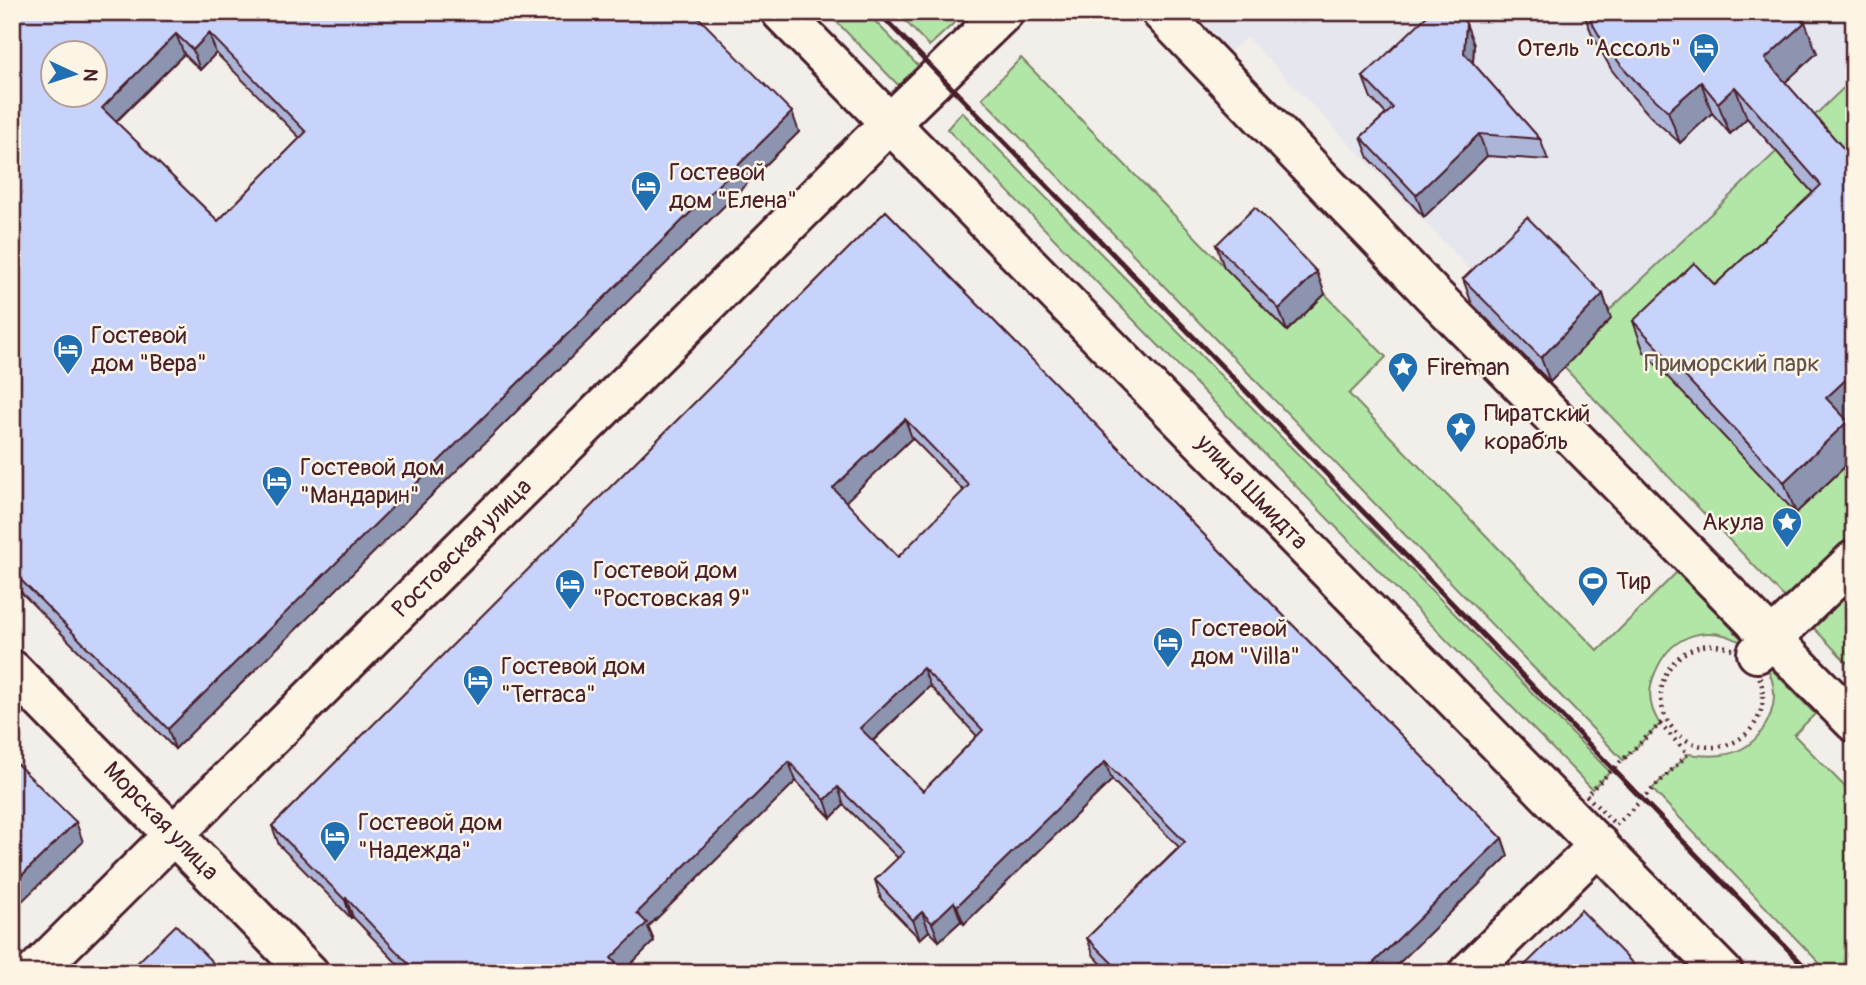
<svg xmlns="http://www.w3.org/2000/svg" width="1866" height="985" viewBox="0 0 1866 985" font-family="Pangolin,sans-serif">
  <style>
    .built { fill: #e5e6ee }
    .green { fill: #b2e6a7; stroke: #7e8269; stroke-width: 2 }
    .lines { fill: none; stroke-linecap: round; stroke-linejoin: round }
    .pedestrian-casing { stroke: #4a1f2b; stroke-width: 44 }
    .minor-casing { stroke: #4a1f2b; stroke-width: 44 }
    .tertiary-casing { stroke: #4a1f2b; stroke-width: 44 }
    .path { stroke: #4a1f2b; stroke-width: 4.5; stroke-dasharray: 2 5; stroke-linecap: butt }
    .pedestrian { stroke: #fcf5e5; stroke-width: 38 }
    .minor { stroke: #fcf5e5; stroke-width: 38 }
    .tertiary { stroke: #fcf5e5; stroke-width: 38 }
    .rail { stroke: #4a1f2b; stroke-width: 5 }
    .wall { fill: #acb5d8; stroke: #4a1f2b; stroke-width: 2; fill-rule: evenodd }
    .shaded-wall { fill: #8c94b0; stroke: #4a1f2b; stroke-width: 2 }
    .building { fill: #c8d3fb; stroke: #4a1f2b; stroke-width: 2; fill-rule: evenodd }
    .labels { text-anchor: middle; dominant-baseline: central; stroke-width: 5; stroke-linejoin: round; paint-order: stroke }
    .poi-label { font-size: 24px; fill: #4a1f2b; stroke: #fcf5e5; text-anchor: start }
    .park-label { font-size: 24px; fill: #64514a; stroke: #fcf5e5 }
    .street-label { font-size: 24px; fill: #4a1f2b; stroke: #fcf5e5 }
  </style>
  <rect width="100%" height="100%" fill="#f2eee9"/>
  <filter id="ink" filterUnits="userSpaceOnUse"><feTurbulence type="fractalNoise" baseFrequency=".0143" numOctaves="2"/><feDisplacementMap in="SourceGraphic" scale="14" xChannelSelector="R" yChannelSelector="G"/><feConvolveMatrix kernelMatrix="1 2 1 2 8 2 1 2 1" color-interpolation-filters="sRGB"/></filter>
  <g filter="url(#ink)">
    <polygon class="built" points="1189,12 1854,12 1854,78 1557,360 1247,37 1227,54"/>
    <g class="green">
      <polygon points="827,12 866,12 925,73 906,93"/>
      <polygon points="897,12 966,12 929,46"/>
      <path d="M1021,58L1287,331L1325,294L1386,357L1349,394L1598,651L1677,572L1815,714L1794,735L1854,796V973H1829L1652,789L1688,754C1716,758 1743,757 1761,732C1814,658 1690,586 1655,673C1647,691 1649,708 1660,724L1623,760L982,98Z"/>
      <polygon points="1854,78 1854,670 1557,360"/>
      <polygon points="962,112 1610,772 1592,789 947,129"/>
    </g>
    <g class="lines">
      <g class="pedestrian-casing">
        <g id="pedestrian">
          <polyline points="1161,12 1432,294 1854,722"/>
          <polyline points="1757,653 1854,560"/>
        </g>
      </g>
      <g class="minor-casing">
        <g id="minor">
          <polyline points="890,123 1004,12"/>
          <polyline points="12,670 309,973"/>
          <polyline points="1468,973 1599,845"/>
        </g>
      </g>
      <g class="tertiary-casing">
        <g id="tertiary">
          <polyline points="781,12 1723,973"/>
          <polyline points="34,973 890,123"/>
        </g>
      </g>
      <g class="path">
        <circle cx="1712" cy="696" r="51"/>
        <polygon points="1660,724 1688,754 1616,825 1586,795"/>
      </g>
      <use href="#pedestrian" class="pedestrian"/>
      <use href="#minor" class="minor"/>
      <use href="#tertiary" class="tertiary"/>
      <polyline class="rail" points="878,12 1811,973"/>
    </g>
    <g class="wall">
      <path d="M12,12H693L799,132L175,749L12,583ZM216,53L300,138L218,221L116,122L184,54L200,70Z"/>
      <polygon points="1583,12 1785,12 1817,53 1785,82 1851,157 1847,421 1854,437 1854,458 1796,513 1644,352 1633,321 1715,285 1813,193 1747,118 1730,134 1712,113 1680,143 1651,117 1633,97 1611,69 1592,34"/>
      <polygon points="1474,45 1473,63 1540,139 1548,160 1487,156 1424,217 1369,158 1361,137 1386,114 1371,98 1363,77"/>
      <path d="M886,211L1502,838L1508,856L1389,973H1110L1094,956L1087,938L1179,847L1112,780L964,924L961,921L939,941L929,931L920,939L881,899L875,880L898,858L844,805L831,818L796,781L648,927L654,941L623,971L625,973H406L353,917L351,918L279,845L272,826ZM912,438L964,491L898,557L845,502ZM930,686L977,736L923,791L873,741Z"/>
      <polygon points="1216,245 1325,294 1287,331 1224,267"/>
      <polygon points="1463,279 1603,294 1611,319 1550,382 1472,304"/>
    </g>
    <g class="shaded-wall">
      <polygon points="1805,22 1817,53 1777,90 1765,59"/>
      <polygon points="1466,23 1474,45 1472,75 1464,53"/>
      <polygon points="209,33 216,53 200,70 193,50"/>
      <polygon points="176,34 184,54 109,128 102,108"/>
      <polygon points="1701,82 1712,113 1680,143 1668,111"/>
      <polygon points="1735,87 1747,118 1730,134 1718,103"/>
      <polygon points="792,112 799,132 175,749 168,729"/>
      <polygon points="1479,134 1487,156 1424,217 1416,195"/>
      <polygon points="1317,272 1325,294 1287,331 1279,309"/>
      <polygon points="1603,294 1611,319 1550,382 1541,358"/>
      <polygon points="1854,372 1854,414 1838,430 1826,398"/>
      <polygon points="905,419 912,438 840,507 833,488"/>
      <polygon points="1848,421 1854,437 1854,458 1796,513 1784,482"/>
      <polygon points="923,668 930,686 867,746 860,728"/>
      <polygon points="789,762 796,781 648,927 654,941 622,973 611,958 637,913"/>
      <polygon points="1105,762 1112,780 964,924 957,906"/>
      <polygon points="838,787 844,805 831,818 825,800"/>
      <polygon points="76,822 83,842 12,911 12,885"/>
      <polygon points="1502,838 1508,856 1389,973 1363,973"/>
      <polygon points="346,898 353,917 351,918 345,900"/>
      <polygon points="954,902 961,921 939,941 932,923"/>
      <polygon points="922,912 929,931 920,939 913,920"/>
    </g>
    <g class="building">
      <path d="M12,12H693L792,112L168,729L12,571ZM209,33L306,132L218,221L102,108L176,34L193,50ZM52,52H94V94H52Z"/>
      <polygon points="1431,12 1456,12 1466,23 1464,53 1540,139 1479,134 1416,195 1361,137 1393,108 1363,77"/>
      <polygon points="1586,12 1785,12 1805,22 1765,59 1851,157 1854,154 1854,372 1826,398 1848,421 1784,482 1633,321 1694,263 1715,285 1821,185 1735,87 1718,103 1701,82 1668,111 1640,86 1621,65 1600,37"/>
      <polygon points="1255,207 1317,272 1279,309 1216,245"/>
      <path d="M886,211L1502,838L1363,973H1122L1087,938L1185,842L1105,762L957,906L954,902L932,923L922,912L913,920L875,880L904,852L838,787L825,800L789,762L637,913L647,923L611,958L625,973H417L346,898L345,900L272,826ZM905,419L969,485L898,557L833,488ZM923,668L983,730L923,791L860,728Z"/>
      <polygon points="1527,217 1603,294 1541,358 1463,279"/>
      <polygon points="12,759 76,822 12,885"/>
      <polygon points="1581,910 1642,973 1517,973"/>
      <polygon points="176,925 223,973 127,973"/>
    </g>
  </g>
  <defs>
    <g id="hotel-pin" transform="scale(1.575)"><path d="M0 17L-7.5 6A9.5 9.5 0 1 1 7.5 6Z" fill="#1f6fb2" stroke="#fcf5e5"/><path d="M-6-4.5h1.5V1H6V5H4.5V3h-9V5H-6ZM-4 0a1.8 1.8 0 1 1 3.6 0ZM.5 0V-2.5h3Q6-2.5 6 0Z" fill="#fff"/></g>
    <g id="sight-pin" transform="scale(1.575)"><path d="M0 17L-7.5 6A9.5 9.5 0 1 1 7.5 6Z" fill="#1f6fb2" stroke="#fcf5e5"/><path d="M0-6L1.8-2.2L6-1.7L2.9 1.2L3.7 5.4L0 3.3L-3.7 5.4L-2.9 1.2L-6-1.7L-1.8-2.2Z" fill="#fff"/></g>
    <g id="stadium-pin" transform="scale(1.575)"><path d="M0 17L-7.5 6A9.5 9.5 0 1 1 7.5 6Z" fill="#1f6fb2" stroke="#fcf5e5"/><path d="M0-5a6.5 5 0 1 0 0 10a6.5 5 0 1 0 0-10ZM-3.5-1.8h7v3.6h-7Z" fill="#fff"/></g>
  </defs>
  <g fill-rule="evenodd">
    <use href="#hotel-pin" x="1704" y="48"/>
    <use href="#hotel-pin" x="646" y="186"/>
    <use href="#hotel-pin" x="68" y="349"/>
    <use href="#sight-pin" x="1403" y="367"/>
    <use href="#sight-pin" x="1461" y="427"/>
    <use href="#hotel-pin" x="277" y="481"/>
    <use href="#sight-pin" x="1787" y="522"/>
    <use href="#stadium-pin" x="1593" y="581"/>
    <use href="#hotel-pin" x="570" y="584"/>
    <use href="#hotel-pin" x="1168" y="642"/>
    <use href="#hotel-pin" x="478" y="680"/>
    <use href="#hotel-pin" x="335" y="836"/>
  </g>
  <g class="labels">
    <g class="poi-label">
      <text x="1681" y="48" text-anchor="end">Отель "Ассоль"</text>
      <text x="669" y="172">Гостевой<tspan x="669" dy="28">дом "Елена"</tspan></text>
      <text x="91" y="335">Гостевой<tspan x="91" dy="28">дом "Вера"</tspan></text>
      <text x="1426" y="367">Fireman</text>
      <text x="1484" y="413">Пиратский<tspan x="1484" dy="28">корабль</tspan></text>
      <text x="300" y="467">Гостевой дом<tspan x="300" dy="28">"Мандарин"</tspan></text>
      <text x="1764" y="522" text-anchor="end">Акула</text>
      <text x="593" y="570">Гостевой дом<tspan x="593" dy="28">"Ростовская 9"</tspan></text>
      <text x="1616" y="581">Тир</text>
      <text x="1191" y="628">Гостевой<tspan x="1191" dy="28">дом "Villa"</tspan></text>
      <text x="501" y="666">Гостевой дом<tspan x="501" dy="28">"Terraca"</tspan></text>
      <text x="358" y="822">Гостевой дом<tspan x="358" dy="28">"Надежда"</tspan></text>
    </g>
    <g class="park-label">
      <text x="1732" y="363">Приморский парк</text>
    </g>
    <g class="street-label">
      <text transform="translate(1252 492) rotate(46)">улица Шмидта</text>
      <text transform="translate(462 548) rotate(-45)">Ростовская улица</text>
      <text transform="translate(161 821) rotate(46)">Морская улица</text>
    </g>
  </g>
  <rect width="1866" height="985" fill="none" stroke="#fcf5e5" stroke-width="42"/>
  <rect x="21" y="21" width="1824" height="943" fill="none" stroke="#4a1f2b" stroke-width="2.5" filter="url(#ink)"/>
  <g transform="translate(74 74) rotate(94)"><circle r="33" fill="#fcf5e5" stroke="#b59f9b" stroke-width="2"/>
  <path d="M0-5L12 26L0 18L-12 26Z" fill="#1f6fb2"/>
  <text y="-10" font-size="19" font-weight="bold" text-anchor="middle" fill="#4a1f2b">N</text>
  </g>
</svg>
